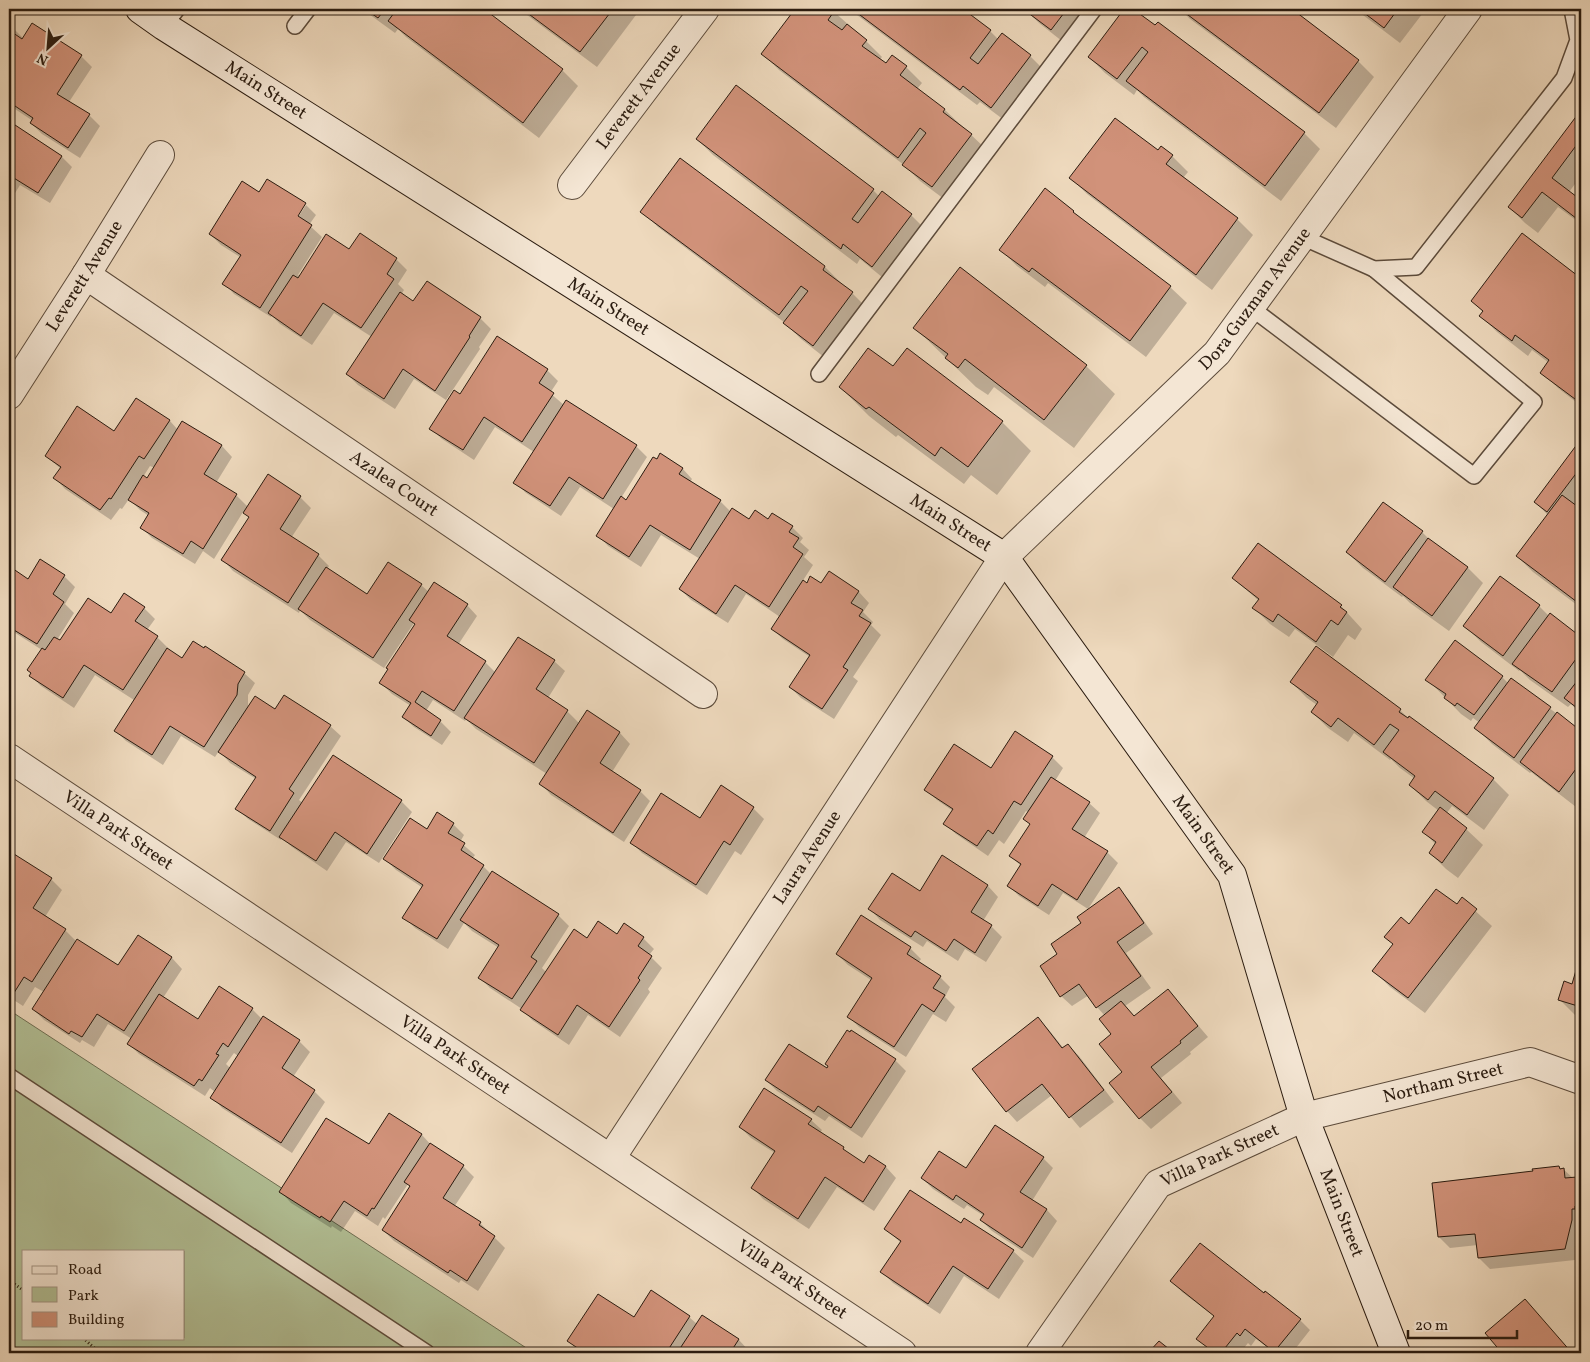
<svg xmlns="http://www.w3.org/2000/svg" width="1590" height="1362" viewBox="0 0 1590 1362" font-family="Vollkorn,serif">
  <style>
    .green { fill: #b2c096; stroke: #6e6e53; fill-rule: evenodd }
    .shadow { fill: #0003; fill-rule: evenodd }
    .building { fill: #d1927a; stroke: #2b1c10 }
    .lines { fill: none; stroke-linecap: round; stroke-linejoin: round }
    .lane-casing { stroke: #5c4b3b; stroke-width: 18 }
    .street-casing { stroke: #5c4b3b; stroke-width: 30 }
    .secondary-casing { stroke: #2b1c10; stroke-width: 30 }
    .path { stroke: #2b1c10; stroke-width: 3; stroke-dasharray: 1 2.5; stroke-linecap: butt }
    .lane { stroke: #f4e6d4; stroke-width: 15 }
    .street { stroke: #f4e6d4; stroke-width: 28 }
    .secondary { stroke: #f4e6d4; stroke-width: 28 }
    .labels { text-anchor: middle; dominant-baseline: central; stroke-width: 4; stroke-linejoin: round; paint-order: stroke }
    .street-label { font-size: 18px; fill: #2b1c10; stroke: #f4e6d4 }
  </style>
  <rect width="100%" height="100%" fill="#eed9bd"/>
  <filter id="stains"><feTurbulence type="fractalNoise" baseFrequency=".004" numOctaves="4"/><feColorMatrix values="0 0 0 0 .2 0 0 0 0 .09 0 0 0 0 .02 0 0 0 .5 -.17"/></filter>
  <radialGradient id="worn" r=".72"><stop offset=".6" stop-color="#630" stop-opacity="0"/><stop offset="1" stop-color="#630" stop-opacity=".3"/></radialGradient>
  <path class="green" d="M9,1010L534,1353H9ZM24,1251H184V1338H24Z"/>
  <g class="shadow">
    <polygon points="285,9 297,9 292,15"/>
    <polygon points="362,9 482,9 562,70 578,86 539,138 406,37 398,29 395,33"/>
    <polygon points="519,9 629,9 636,15 597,67"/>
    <polygon points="797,9 831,9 851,27 850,28 866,41 882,57 879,60 886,65 906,67 922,83 917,89 945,110 987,150 948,202 920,181 904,165 779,70 763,54"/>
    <polygon points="849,9 961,9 990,31 999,40 1002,35 1030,56 1046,72 1008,123 980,102 977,105"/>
    <polygon points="1025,9 1095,9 1067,45 1039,23"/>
    <polygon points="1125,9 1131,9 1304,133 1320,149 1281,201 1144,97 1137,90 1134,95 1105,73 1089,57"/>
    <polygon points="1180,9 1290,9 1358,61 1374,77 1336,128 1190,19"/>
    <polygon points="1355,9 1426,9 1400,43"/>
    <polygon points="9,24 24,39 81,56 92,67 69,102 89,115 100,126 80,158 42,134 31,123 33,121 9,105"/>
    <polygon points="736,87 873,190 880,197 911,215 927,231 888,282 860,259 857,264 713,155 697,139"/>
    <polygon points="1581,112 1581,176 1569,192 1581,202 1581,224 1558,207 1538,233 1525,223 1509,207"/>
    <polygon points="9,123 62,157 72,167 50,203 20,185 9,203"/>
    <polygon points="1158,152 1172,156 1188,172 1183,178 1237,219 1253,235 1212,290 1087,194 1071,178"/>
    <polygon points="680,159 825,267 841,283 840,284 852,293 868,309 829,361 801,339 785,323 658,227 642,211"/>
    <polygon points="1045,190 1073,212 1083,221 1170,287 1187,303 1146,357 1048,283 1045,287 1017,266 1001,250"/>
    <polygon points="259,193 305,204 306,205 303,205 293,221 295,222 306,205 316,215 309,225 322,237 298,275 300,276 349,251 396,259 407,270 398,284 404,290 401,295 414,303 480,318 491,329 479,347 480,349 446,400 414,379 395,409 358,385 347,374 372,337 334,313 312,345 280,324 272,316 271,317 234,294 224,283 240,257 221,245 210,234"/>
    <polygon points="1581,274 1581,406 1558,388 1542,372 1549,363 1532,350 1528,356 1497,332 1481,316 1484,313 1472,301 1579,277"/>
    <polygon points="915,328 1086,366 1115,394 1074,448 994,387 988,395 976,387"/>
    <polygon points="893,368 1002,422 1031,451 997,495 971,475 964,484 898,435 896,437 869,416 840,387"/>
    <polygon points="547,370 558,381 550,393 564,405 566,402 636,446 647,457 621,498 627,501 682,468 692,479 690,482 720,501 731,512 749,520 769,520 792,527 803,538 800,542 809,550 804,557 813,565 802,582 807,585 822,585 830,573 859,592 869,603 863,612 873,622 871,625 881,635 853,677 858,681 834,719 801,698 790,687 810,657 783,639 772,629 780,617 746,594 728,623 691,600 680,589 700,559 661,535 641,567 608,546 598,535 614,509 580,487 561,516 526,493 515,482 534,452 495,427 474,460 442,439 431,429 460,396"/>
    <path d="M137,399L170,421L178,430L183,422L222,446L232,457L216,483L236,495L248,507L300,497L311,508L291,538L318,555L329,566L327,569L368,595L421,585L429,592L467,605L477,616L458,645L485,662L496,673L554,661L565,671L548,698L567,711L580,724L587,712L620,733L630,744L612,772L640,791L650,801L624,842L551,795L541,784L547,774L476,729L466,719L465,721L433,700L426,711L440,721L451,732L442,745L414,727L403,717L411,706L392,694L381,683L416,625L414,623L384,668L310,620L300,610L299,613L233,571L223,560L250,518L243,512L214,559L203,551L195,564L152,538L142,528L149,516L140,510L129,499L122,509L120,508L111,520L65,489L55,478L61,469L46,456L114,432ZM150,466L155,468L148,479L143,477Z"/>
    <polygon points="1581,441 1581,504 1578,508 1581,511 1581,608 1533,572 1517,556 1548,515 1535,502"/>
    <polygon points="1422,532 1432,542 1467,567 1483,583 1449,631 1410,603 1403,596 1402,597 1363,568 1347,552"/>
    <polygon points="41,561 64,576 75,587 65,604 74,613 57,640 61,642 111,615 144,608 155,619 147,630 157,637 168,648 167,650 183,660 244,673 255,683 248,695 248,709 275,711 330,726 341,736 299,800 303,803 333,757 401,801 412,812 379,863 346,842 327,871 292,847 282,838 281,840 248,819 237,808 256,779 230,763 219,751 215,757 181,736 163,765 126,741 115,730 134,700 95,675 74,708 41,686 31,676 42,650 9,629 9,568 28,580"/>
    <polygon points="1233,578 1341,606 1362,629 1355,640 1348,635 1333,657 1295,629 1289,637 1270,624 1254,608 1259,601"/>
    <polygon points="1539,606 1549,616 1550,615 1581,638 1581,714 1571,704 1568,707 1530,680 1520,670 1519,671 1481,642 1465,626"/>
    <polygon points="1502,677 1509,684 1512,680 1581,732 1581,800 1576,807 1531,772 1530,773 1492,744 1476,728 1480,723 1473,718 1471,721 1461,714 1427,679"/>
    <polygon points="1291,682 1400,710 1409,719 1493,779 1509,795 1484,830 1452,806 1446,814 1466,829 1483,845 1458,878 1446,869 1430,853 1436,845 1424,832 1439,811 1426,801 1410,785 1415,779 1400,768 1391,759 1390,760 1354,733 1348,742 1328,728 1312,712 1317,705 1307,698"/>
    <polygon points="1015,733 1052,757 1063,768 1055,781 1089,803 1100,813 1084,838 1107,852 1118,863 1088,909 1063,893 1049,915 1019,896 1008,885 1021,866 1011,856 1031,825 1025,819 1029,813 1026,811 1004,844 999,840 988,856 956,834 945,824 953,811 937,800 926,790 991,770"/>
    <polygon points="753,808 764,819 741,855 735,851 707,895 642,853 631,842 701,819"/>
    <polygon points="453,824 464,835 460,842 475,855 472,859 483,866 492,875 493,873 558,915 569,926 542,968 546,972 588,939 617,936 643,938 654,949 649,955 662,968 648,989 650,992 620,1037 588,1015 569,1045 532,1020 522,1009 490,988 480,978 499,948 472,931 464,923 448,949 415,928 404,917 423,888 396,870 385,859 427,830"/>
    <path d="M14,855L51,879L62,890L45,917L65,930L77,942L119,967L138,936L172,958L182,969L163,998L198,1021L252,1009L262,1019L299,1041L310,1052L293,1077L314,1091L325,1102L292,1153L222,1108L212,1097L215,1092L210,1088L205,1096L139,1054L129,1044L132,1039L108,1024L94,1047L82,1040L80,1043L44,1020L33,1009L44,992L35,987L23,1006L9,997V864ZM234,1053L238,1056L230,1068L226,1064Z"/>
    <polygon points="943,857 988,886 998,897 983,921 991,926 1002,937 986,962 965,949 958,961 927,941 923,947 880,920 870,909 920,892"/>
    <polygon points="1119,889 1129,900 1153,934 1126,953 1151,988 1125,1006 1135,1017 1168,990 1208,1037 1190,1052 1191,1054 1161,1078 1182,1103 1151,1129 1140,1118 1111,1083 1124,1072 1113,1034 1105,1016 1097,1007 1089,995 1072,1006 1061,996 1059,955 1083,924"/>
    <polygon points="1462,899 1492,926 1425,1013 1390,987 1374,971 1394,945 1386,937 1410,925 1457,906"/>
    <polygon points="910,948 921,959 918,963 940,977 950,987 945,997 955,1007 946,1022 933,1014 906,1057 859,1027 849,1017 871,980 848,965 837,954"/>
    <polygon points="1580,961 1581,962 1581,1018 1576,1016 1560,1000 1573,985"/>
    <polygon points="1038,1019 1049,1030 1064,1049 1068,1045 1079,1056 1114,1102 1080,1128 1052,1095 1017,1122 1007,1111"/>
    <polygon points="895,1060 906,1071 862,1138 829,1116 825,1121 777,1091 766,1080"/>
    <polygon points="389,1114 422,1135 432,1146 463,1166 474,1177 454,1207 480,1223 505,1248 478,1291 461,1280 459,1283 394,1241 383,1230 411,1187 408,1184 385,1219 383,1217 378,1226 355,1211 341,1232 332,1226 331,1228 291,1203 281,1192 369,1146"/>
    <polygon points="811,1120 822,1130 820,1133 843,1148 852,1157 864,1165 869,1157 886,1167 896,1178 874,1211 837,1187 809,1229 763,1199 753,1188 775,1153 751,1138 740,1127"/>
    <polygon points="1043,1158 1053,1168 1032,1201 1047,1210 1057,1221 1033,1258 992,1231 981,1220 984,1216 967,1205 964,1209 933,1189 922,1178"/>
    <polygon points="1558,1167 1561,1170 1563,1169 1573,1178 1577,1178 1581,1182 1581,1237 1575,1260 1490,1269 1479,1258 1478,1245 1450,1248 1439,1237 1534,1173"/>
    <polygon points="961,1225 1013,1251 1024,1261 999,1299 964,1276 940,1314 893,1283 882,1272 901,1243 886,1229"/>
    <polygon points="1172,1281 1265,1295 1300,1320 1310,1330 1292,1353 1275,1353 1256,1339 1251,1346 1248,1343 1240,1353 1214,1353 1198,1339 1215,1317 1182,1292"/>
    <polygon points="1535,1311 1572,1353 1504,1353 1487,1333"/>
    <polygon points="702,1316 739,1340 749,1351 748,1353 582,1353 569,1341 634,1319 689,1317 697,1324"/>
  </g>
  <g class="building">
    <polygon points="365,9 385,9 378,18"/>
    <polygon points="397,9 484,9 563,69 523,123 388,21"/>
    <polygon points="522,9 613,9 580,52"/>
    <polygon points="795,9 833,9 835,10 828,20 842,30 847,24 867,40 862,46 886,63 892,55 907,66 900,75 945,109 943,112 972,134 932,187 902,165 926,133 920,128 898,158 761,54"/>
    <polygon points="852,9 963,9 991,30 970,58 978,64 1002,33 1031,55 991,108 963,86 960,90"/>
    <polygon points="1023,9 1067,9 1051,30"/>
    <polygon points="1124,9 1133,9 1155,25 1158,22 1305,132 1265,186 1126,81 1148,52 1142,47 1117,79 1088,57"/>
    <polygon points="1180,9 1292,9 1359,60 1319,113"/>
    <polygon points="1359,9 1398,9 1384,28"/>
    <polygon points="32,23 82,55 57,94 90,114 68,148 30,123 33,118 9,102 9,30 22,39"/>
    <polygon points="736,85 874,189 852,219 858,223 882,191 912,214 872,267 843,244 841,249 696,139"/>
    <polygon points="1581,110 1581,139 1552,178 1581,200 1581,222 1542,192 1522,218 1508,207"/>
    <polygon points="1115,118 1158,150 1161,146 1173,155 1166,164 1238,218 1196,275 1069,178"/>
    <polygon points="9,121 62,156 38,193 9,175"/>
    <polygon points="680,158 825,266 823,270 853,292 813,346 783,323 808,291 801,286 779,315 640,212"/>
    <polygon points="267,179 306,203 298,216 312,225 260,308 222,284 241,255 209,234 242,181 259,192"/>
    <polygon points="1045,188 1074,211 1073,212 1171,286 1130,341 1032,268 1029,272 999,250"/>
    <polygon points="360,233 397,258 387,274 394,279 361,328 323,303 301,336 268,313 293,275 298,278 326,234 349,249"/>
    <polygon points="1522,233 1578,276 1581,272 1581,399 1579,402 1540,373 1549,360 1515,335 1512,341 1479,316 1483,311 1471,301"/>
    <polygon points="960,267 1087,365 1044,420 965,359 958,368 945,358 948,354 913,328"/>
    <polygon points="427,281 481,317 469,336 470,337 435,391 403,369 384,399 346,374 400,292 413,301"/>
    <polygon points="497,336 548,369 539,383 554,393 522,442 484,417 463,450 429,429 454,390 460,394"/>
    <polygon points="868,348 893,366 907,348 1003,421 968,467 941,447 935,456 869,407 866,409 839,387"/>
    <polygon points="136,398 170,420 144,459 139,456 111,499 109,498 100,510 53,478 61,467 45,456 77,406 114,431"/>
    <polygon points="566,400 637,445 603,499 569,477 550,506 513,483"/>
    <polygon points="182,421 222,445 204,474 237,494 203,549 191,541 183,554 140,528 149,513 128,500 143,475 147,478"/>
    <polygon points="1581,439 1581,467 1547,512 1534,502"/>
    <polygon points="660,453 683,468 679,474 721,500 690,550 650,525 629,557 596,536 621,496 626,500 653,457 657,459"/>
    <polygon points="268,474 301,496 280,529 319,554 288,603 221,560 249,517 243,513"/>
    <polygon points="1562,495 1581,509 1581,605 1516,556"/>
    <polygon points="1383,502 1423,531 1385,582 1346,552"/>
    <polygon points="732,508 749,519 755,510 768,519 772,513 793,526 789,532 799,538 793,547 803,554 769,607 735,585 716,614 679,589"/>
    <polygon points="1428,538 1468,567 1432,616 1393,587"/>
    <polygon points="1258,543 1342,605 1340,607 1347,612 1338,625 1331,620 1316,642 1278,614 1273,622 1252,608 1259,599 1232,578"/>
    <polygon points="40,559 65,575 53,594 64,602 37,644 9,627 9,566 28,579"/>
    <polygon points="388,562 422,584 373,658 298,609 326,567 367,594"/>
    <polygon points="829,571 859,591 851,603 863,610 859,616 871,623 843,667 848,670 822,709 789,687 810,655 771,629 803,580 807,583 810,576 821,583"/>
    <polygon points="1500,576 1540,605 1503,656 1463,626"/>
    <polygon points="434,582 468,604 447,636 486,661 454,711 422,691 415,702 441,720 431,736 402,717 411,703 379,683 388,669 386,668 415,624 409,620"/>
    <polygon points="124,593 145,607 135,621 158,636 123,690 84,665 63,698 29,676 31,673 27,670 42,648 45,650 54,637 60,640 88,598 111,613"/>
    <polygon points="1550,613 1581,637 1581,652 1552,692 1512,664"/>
    <polygon points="518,637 555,660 536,689 568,710 534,763 464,718"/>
    <polygon points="1455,640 1503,676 1474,715 1457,703 1455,706 1444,698 1446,694 1425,680"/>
    <polygon points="193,641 204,648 205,646 245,672 238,684 237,695 204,747 170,726 152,755 114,731 167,648 182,658"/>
    <polygon points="1316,646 1401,709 1399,712 1408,718 1409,716 1494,778 1467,815 1435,791 1428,800 1409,785 1415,776 1383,752 1399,730 1390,724 1374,745 1338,718 1331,727 1311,712 1318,702 1290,682"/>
    <polygon points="1581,676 1581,711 1564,698"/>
    <polygon points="1511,678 1551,707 1514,758 1474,728"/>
    <polygon points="284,695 331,725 289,789 294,793 270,831 235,809 256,777 218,752 255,696 275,709"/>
    <polygon points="587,710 620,732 600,763 641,790 613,833 539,784"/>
    <polygon points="1557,712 1581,731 1581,762 1559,792 1520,762"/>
    <polygon points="1015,731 1053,756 1021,805 1014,801 993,834 988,830 977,846 943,824 953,809 924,790 954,744 991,768"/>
    <polygon points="333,755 402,800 367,854 335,832 316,861 279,837"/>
    <polygon points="1051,777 1090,802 1072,829 1108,851 1077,900 1052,884 1038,906 1007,886 1021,864 1009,856 1030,824 1023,819"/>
    <polygon points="721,785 754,807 730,845 724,841 696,885 630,843 661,793 700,818"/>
    <polygon points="1440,807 1467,828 1442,863 1429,853 1436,842 1422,832"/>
    <polygon points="437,812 454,823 448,833 465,843 461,850 484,865 437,939 402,918 423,885 383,859 410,818 427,829"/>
    <polygon points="14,854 52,878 33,908 66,929 32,982 24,977 12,996 9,994 9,862"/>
    <polygon points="942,855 988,885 971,912 992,925 975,953 954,939 946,951 915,931 911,937 868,909 892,873 920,891"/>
    <polygon points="492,871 559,914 531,957 537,961 512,999 478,978 499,945 460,920"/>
    <polygon points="1119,887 1144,923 1117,942 1141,976 1096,1008 1079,984 1060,997 1040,966 1057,954 1051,944 1081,923 1077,917"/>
    <polygon points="1436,889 1457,904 1462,897 1477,909 1408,998 1372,971 1393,944 1384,937 1401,917 1409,924"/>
    <polygon points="861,915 911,947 907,954 941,976 933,988 945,995 934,1012 922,1004 894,1047 847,1017 872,978 836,954"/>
    <polygon points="598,921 617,934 624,923 644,937 638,946 652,956 638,978 640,980 609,1027 577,1005 558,1035 520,1010 574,929 587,938"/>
    <polygon points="138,935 172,957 124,1031 97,1014 82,1037 71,1031 69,1034 32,1009 77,939 118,965"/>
    <polygon points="1579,960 1581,960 1581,1007 1558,1000 1564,981 1572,984"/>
    <polygon points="219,986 253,1008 228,1047 223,1043 216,1054 219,1055 202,1081 199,1079 194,1086 127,1044 159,994 198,1019"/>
    <polygon points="1168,989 1198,1026 1180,1041 1181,1043 1151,1067 1172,1092 1139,1119 1109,1083 1122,1072 1099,1044 1111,1034 1099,1019 1121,1001 1134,1016"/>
    <polygon points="263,1016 300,1040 282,1068 315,1090 281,1143 210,1098"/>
    <polygon points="1038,1017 1062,1048 1068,1044 1104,1090 1069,1118 1042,1084 1006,1112 972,1069"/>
    <polygon points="847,1030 850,1032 851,1030 896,1059 851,1128 818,1106 814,1112 765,1080 789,1044 827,1068 828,1066 825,1064"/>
    <polygon points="764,1088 812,1119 808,1124 844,1147 843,1149 864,1163 869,1155 886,1166 863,1202 825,1177 798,1219 751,1188 775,1151 739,1127"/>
    <polygon points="389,1113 422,1134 374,1209 372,1208 367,1216 344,1201 330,1222 321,1216 320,1218 279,1192 326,1118 369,1144"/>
    <polygon points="995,1125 1044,1157 1020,1192 1047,1209 1022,1248 980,1220 984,1214 956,1195 953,1200 921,1178 939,1151 966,1168"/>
    <polygon points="430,1143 464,1165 443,1198 481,1222 479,1225 495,1236 467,1281 450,1270 448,1273 382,1230 410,1186 404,1182"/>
    <polygon points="1559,1166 1560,1169 1564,1168 1565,1178 1577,1177 1579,1205 1575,1206 1575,1209 1572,1209 1572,1220 1565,1249 1478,1258 1475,1234 1438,1237 1432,1183 1533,1171 1532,1169"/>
    <polygon points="910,1190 961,1223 964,1218 1014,1250 988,1289 953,1266 928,1304 880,1272 901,1241 884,1229"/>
    <polygon points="1200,1243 1264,1293 1265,1291 1301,1319 1274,1352 1245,1329 1240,1336 1237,1333 1221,1353 1215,1353 1196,1339 1214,1316 1170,1281"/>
    <polygon points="651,1290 690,1316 666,1353 585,1353 567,1341 598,1294 634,1317"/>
    <polygon points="1525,1299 1572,1353 1502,1353 1485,1333"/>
    <polygon points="702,1315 739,1339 730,1353 677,1353"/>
    <polygon points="1159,1341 1174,1353 1148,1353"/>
  </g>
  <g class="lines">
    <g class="lane-casing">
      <g id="lane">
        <polyline points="164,26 177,9"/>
        <polyline points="295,26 308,9"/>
        <polyline points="1302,237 1374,269 1416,267 1564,78 1578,40 1572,9"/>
        <polyline points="1250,307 1474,476 1534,402 1374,269"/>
        <polyline points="819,374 1094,9"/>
        <polyline points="9,1076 427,1353"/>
      </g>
    </g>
    <g class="street-casing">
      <g id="street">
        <path id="s1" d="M572,185L705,9"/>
        <path id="s2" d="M86,275L703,694"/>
        <path id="s3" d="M9,395L86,275L160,155"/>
        <path id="s4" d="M9,758L902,1353"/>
        <path id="s5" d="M611,1158L1004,557L1217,353L1468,9"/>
        <path id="s6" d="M1040,1353L1158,1184L1304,1117L1530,1062L1581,1080"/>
      </g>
    </g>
    <g class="secondary-casing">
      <g id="secondary">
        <path id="s7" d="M140,9L164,26L1004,557L1232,875L1304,1117L1396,1353"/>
      </g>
    </g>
    <g class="path">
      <polyline points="9,1280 24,1291"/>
      <polyline points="83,1338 100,1353"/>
    </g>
    <use href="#lane" class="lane"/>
    <use href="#street" class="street"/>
    <use href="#secondary" class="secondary"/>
  </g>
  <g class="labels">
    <g class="street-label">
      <text stroke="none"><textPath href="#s7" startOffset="150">Main Street</textPath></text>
      <text stroke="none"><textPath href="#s1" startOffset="111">Leverett Avenue</textPath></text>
      <text stroke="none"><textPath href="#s3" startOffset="141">Leverett Avenue</textPath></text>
      <text stroke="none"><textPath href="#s5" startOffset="1079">Dora Guzman Avenue</textPath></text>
      <text stroke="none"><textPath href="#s7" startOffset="555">Main Street</textPath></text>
      <text stroke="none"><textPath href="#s2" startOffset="372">Azalea Court</textPath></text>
      <text stroke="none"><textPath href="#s7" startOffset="960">Main Street</textPath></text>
      <text stroke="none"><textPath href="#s4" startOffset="131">Villa Park Street</textPath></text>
      <text stroke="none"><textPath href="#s7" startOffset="1365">Main Street</textPath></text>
      <text stroke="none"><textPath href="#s5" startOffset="359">Laura Avenue</textPath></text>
      <text stroke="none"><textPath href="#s4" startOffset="536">Villa Park Street</textPath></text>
      <text stroke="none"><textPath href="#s6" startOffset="510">Northam Street</textPath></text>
      <text stroke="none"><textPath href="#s6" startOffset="274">Villa Park Street</textPath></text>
      <text stroke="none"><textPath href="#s7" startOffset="1770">Main Street</textPath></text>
      <text stroke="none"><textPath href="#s4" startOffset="941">Villa Park Street</textPath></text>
    </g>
  </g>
  <rect width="1590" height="1362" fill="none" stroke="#eed9bd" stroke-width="30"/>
  <rect x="10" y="10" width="1570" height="1342" fill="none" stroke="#2b1c10" stroke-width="2.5"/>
  <rect x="15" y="15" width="1560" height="1332" fill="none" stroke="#2b1c10"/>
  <rect x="22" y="1250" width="162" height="90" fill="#f4e6d4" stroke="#a49586"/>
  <rect x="32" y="1266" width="25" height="8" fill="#f4e6d4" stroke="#a49586"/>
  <text x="68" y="1274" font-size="15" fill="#2b1c10">Road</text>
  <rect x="32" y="1287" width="25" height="15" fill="#b2c096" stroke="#a49586"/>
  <text x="68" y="1300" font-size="15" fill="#2b1c10">Park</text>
  <rect x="32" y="1312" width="25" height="15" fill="#d1927a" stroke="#a49586"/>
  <text x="68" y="1324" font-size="15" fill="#2b1c10">Building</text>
  <g transform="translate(48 48) rotate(206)" stroke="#f4e6d4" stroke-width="4" paint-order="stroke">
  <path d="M0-4L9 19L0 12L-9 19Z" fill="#2b1c10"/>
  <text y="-8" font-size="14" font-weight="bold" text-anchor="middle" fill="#2b1c10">N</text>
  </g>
  <path d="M1408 1330v8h109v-8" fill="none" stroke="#2b1c10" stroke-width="2.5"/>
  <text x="1415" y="1330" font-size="15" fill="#2b1c10" stroke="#f4e6d4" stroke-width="4" paint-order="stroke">20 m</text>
  <rect width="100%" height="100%" filter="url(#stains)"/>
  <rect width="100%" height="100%" fill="url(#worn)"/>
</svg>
